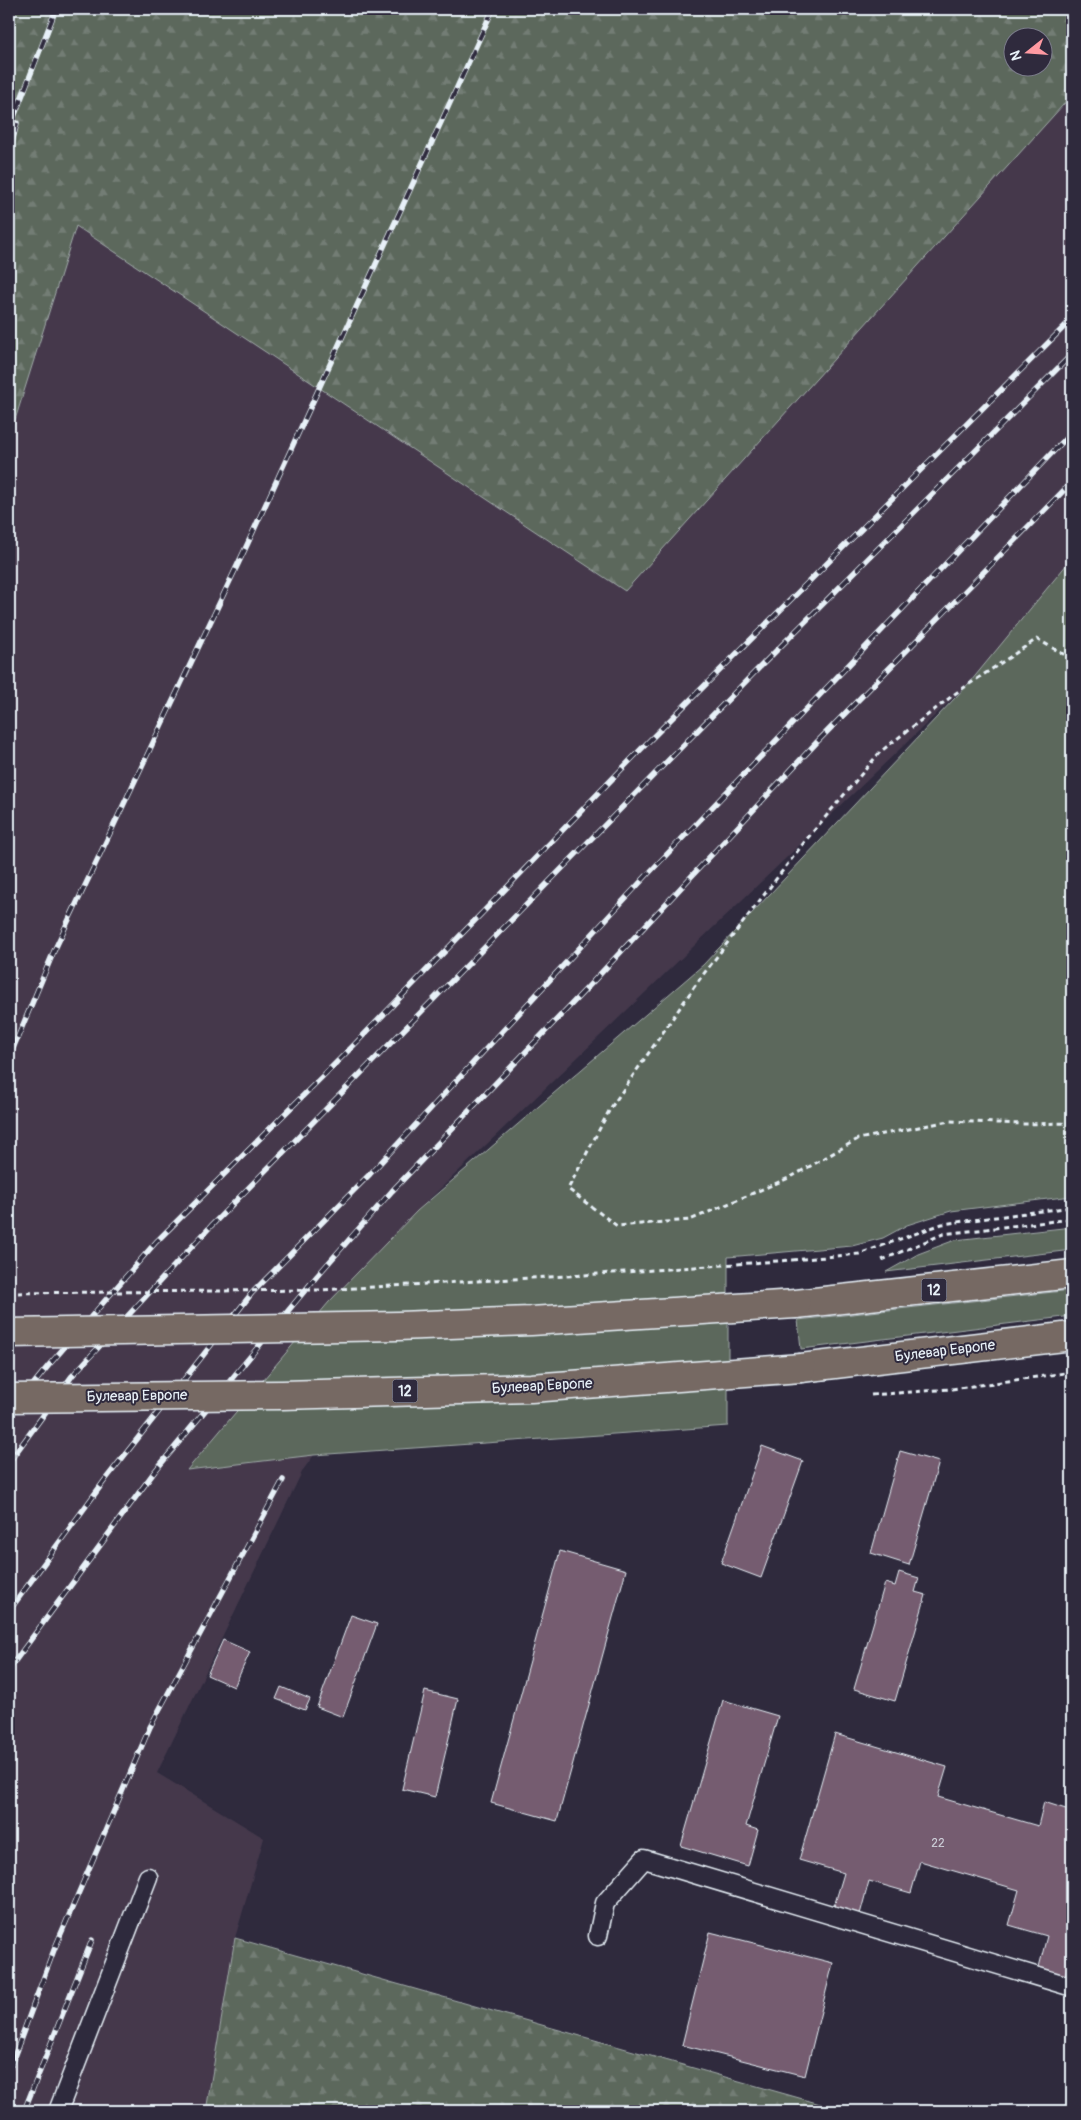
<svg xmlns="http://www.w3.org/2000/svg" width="1081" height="2120" viewBox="0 0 1081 2120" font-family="Pangolin,sans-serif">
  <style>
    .built { fill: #44394c; fill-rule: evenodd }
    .grass { fill: #5c675c; stroke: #a2acaa }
    .forest { fill: url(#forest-firs); stroke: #a2acaa; fill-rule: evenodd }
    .building { fill: #745c6f; stroke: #e8f1f8 }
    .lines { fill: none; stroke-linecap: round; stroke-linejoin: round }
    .lane-casing { stroke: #e8f1f8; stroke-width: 21 }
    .primary-casing { stroke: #e8f1f8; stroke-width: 31 }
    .path { stroke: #e8f1f8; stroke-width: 3; stroke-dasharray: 5 4; stroke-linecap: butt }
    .lane { stroke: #2f2a3d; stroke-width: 18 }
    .primary { stroke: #766964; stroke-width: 28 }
    .rail-casing { stroke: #e8f1f8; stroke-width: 5.5 }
    .rail { stroke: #2f2a3d; stroke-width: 4; stroke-dasharray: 11; stroke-linecap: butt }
    .primary-bridge-casing { stroke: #e8f1f8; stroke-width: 31; stroke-linecap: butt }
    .path-bridge { stroke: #e8f1f8; stroke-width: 3; stroke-dasharray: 5 4; stroke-linecap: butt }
    .primary-bridge { stroke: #766964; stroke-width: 28 }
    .labels { text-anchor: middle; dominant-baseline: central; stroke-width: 4; stroke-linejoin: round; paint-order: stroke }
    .number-label { font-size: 12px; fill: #cbccd6 }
    .shield { fill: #2f2a3d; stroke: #b0b5c0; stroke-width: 1 }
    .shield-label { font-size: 14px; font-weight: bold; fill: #e8f1f8 }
    .street-label { font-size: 15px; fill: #e8f1f8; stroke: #2f2a3d }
  </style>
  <defs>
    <pattern id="forest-firs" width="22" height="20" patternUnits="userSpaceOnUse" patternTransform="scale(1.25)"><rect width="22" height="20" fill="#5c675c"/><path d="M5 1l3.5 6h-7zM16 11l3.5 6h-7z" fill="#737d74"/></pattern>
  </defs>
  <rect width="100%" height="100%" fill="#2f2a3d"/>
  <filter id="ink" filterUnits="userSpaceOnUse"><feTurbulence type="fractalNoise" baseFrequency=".02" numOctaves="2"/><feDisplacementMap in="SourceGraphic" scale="10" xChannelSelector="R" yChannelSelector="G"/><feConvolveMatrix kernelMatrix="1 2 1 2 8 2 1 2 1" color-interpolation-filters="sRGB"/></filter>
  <g filter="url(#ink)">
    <path class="built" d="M9,9H1072V558L971,681L417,1211L188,1469L314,1455L303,1470L157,1773L264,1838L235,1938L206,2111H9ZM1014,38H1044V68H1014Z"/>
    <g class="grass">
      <polygon points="1072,558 1072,1196 951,1211 907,1225 883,1238 852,1246 728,1257 728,1426 314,1455 187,1470 329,1302 417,1211 703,965 971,681"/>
      <polygon points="1072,1227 1072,1250 886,1272 918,1254 955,1240"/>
      <polygon points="1072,1290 1072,1316 801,1349 798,1320"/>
    </g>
    <g class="forest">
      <path d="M9,9H1072V95L625,591L76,226L9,439ZM1014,38H1044V68H1014Z"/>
      <polygon points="235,1938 845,2111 206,2111"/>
    </g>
    <g class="building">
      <polygon points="762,1446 803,1461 761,1578 721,1563"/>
      <polygon points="900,1451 939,1462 909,1565 871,1553"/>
      <polygon points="560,1551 626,1570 557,1821 491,1803"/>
      <polygon points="899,1572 919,1578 915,1592 926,1595 895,1701 854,1689 885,1583 895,1586"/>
      <polygon points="351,1615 377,1624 343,1717 317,1707"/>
      <polygon points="223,1640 250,1652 234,1687 207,1675"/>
      <polygon points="281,1687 310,1699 305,1710 276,1699"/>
      <polygon points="425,1691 458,1699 435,1797 402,1789"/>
      <polygon points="723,1700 778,1716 746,1826 758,1830 748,1866 681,1846"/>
      <polygon points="835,1734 947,1767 938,1797 1038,1826 1044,1802 1072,1811 1072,1952 1064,1979 1038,1971 1047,1936 1009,1925 1019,1890 920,1861 911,1893 869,1881 859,1918 833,1910 844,1873 799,1860"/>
      <polygon points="710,1932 833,1963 805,2076 682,2045"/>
    </g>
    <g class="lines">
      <g class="lane-casing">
        <g id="lane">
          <polyline points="598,1936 605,1903 644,1859 1072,1987"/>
          <polyline points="58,2111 148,1877"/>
        </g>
      </g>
      <g class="primary-casing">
        <g id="primary">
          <polyline points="796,1304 1072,1274"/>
          <polyline points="801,1368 1072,1336"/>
        </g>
      </g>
      <g class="path">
        <polyline points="1072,659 1037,639 956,693 880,752 806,840 699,980 610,1109 568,1189 617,1226 690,1220 791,1177 858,1139 949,1121 1022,1124 1072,1123"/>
        <polyline points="792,1260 859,1254 942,1224 1072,1207"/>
        <polyline points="882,1260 943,1234 1072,1219"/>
        <polyline points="871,1395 951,1389 1072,1372"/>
      </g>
      <use href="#lane" class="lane"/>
      <use href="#primary" class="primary"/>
      <g class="rail-casing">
        <g id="rail">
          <polyline points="9,130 56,9"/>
          <polyline points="9,154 17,123"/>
          <polyline points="9,1058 54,951 247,545 493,9"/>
          <polyline points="9,1414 49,1365 156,1242 355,1044 649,741 1072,319"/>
          <polyline points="9,1462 72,1376 211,1226 754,673 1072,354"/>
          <polyline points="9,1611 105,1480 252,1293 370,1174 648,874 1072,432"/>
          <polyline points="9,1669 155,1471 317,1276 392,1191 588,987 817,742 1072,482"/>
          <polyline points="9,2070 54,1950 150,1727 283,1480"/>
          <polyline points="24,2111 92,1940"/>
        </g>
      </g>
      <use href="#rail" class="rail"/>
      <g class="primary-bridge-casing">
        <g id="primary-bridge">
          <polyline points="9,1333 398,1326 531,1321 796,1304"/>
          <polyline points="9,1398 282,1395 531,1388 801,1368"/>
        </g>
      </g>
      <polyline class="path-bridge" points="9,1293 320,1290 584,1275 792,1260"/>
      <use href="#primary-bridge" class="primary-bridge"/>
    </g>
  </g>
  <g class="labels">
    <g class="number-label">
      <text x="938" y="1843">22</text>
    </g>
    <g class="shield">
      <rect x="921.5" y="1278.5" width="25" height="23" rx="4"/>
      <rect x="392.5" y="1379.5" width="25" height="23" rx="4"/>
    </g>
    <g class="shield-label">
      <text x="934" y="1290">12</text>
      <text x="405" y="1391">12</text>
    </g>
    <g class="street-label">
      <text transform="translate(945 1351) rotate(-7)">Булевар Европе</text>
      <text transform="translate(542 1386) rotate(-3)">Булевар Европе</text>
      <text transform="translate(137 1396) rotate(-1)">Булевар Европе</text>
    </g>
  </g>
  <rect width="1081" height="2120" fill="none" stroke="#2f2a3d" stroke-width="30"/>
  <rect x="15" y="15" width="1051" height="2090" fill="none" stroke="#e8f1f8" stroke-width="2" filter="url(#ink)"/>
  <g transform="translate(1028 52) rotate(253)"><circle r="24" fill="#2f2a3d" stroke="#797a88"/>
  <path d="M0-4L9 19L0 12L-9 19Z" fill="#ff9aa2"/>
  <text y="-8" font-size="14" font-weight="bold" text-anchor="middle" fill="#e8f1f8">N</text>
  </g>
</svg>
